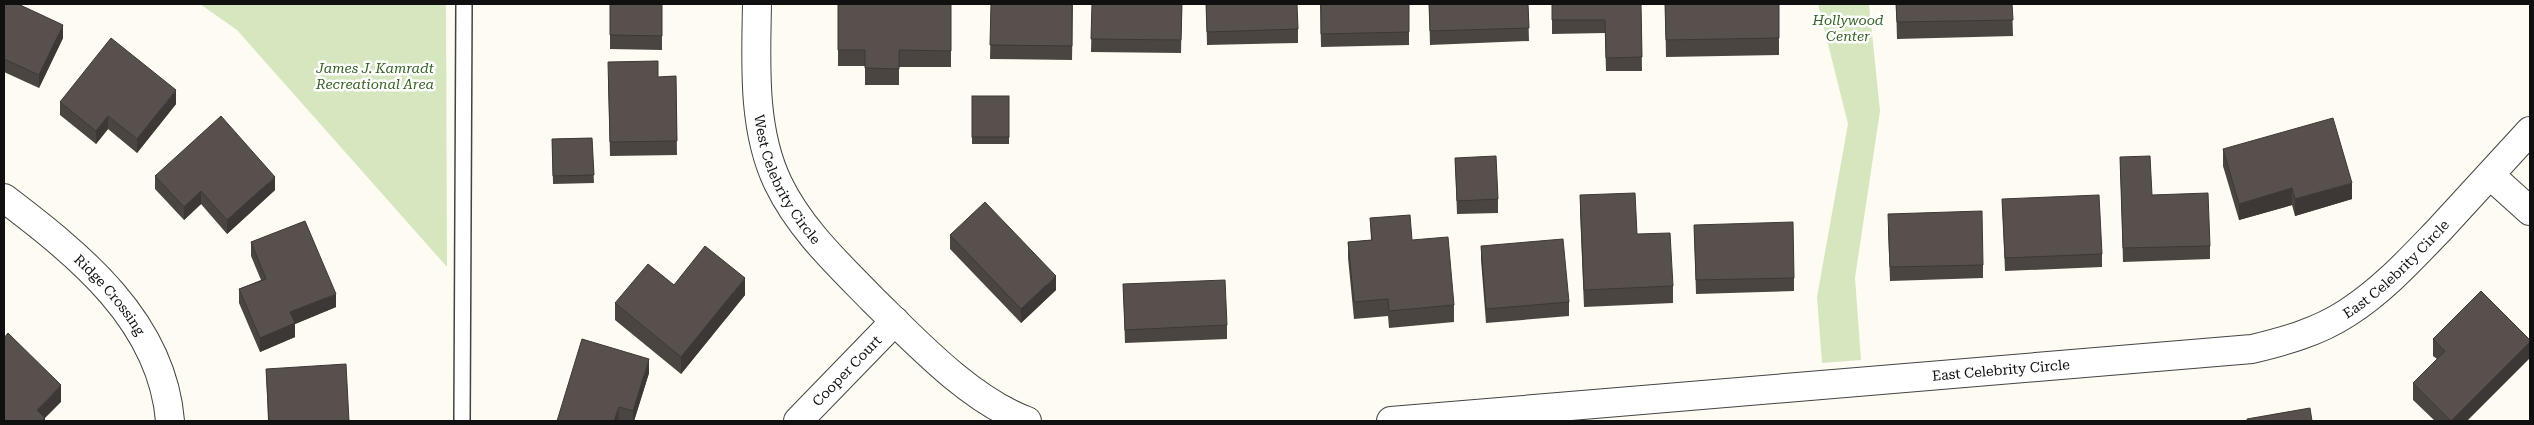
<svg xmlns="http://www.w3.org/2000/svg" width="2534" height="425" viewBox="0 0 2534 425" font-family="'Roboto Serif',serif">
  <style>
    .green { fill: #d6e6bf }
    .lines { fill: none; stroke-linecap: round; stroke-linejoin: round }
    .service-casing { stroke: #434343; stroke-width: 18 }
    .minor-casing { stroke: #434343; stroke-width: 30 }
    .service { stroke: #fff; stroke-width: 15 }
    .minor { stroke: #fff; stroke-width: 28 }
    .wall { fill: #4b4542 }
    .shaded-wall { fill: #3d3836 }
    .building { fill: #57504d; stroke: #3d3836 }
    .labels { text-anchor: middle; dominant-baseline: central; stroke-width: 5; stroke-linejoin: round; paint-order: stroke }
    .park-label { font-size: 14px; font-style: italic; fill: #366225; stroke: #fff }
    .street-label { font-size: 14px; fill: #101010; stroke: #fff }
  </style>
  <rect width="100%" height="100%" fill="#fefbf3"/>
  <g class="green">
    <polygon points="200,4 446,4 447,267 237,30"/>
    <polygon points="1818,4 1869,4 1880,111 1855,278 1861,360 1822,363 1817,297 1848,124"/>
  </g>
  <g class="lines">
    <g class="service-casing">
      <polyline id="service" points="462,421 464,4"/>
    </g>
    <g class="minor-casing">
      <g id="minor">
        <path id="s1" d="M757,4C756,62 752,129 778,183C800,229 838,264 873,300C916,342 970,400 1027,421"/>
        <polyline points="2490,175 2530,211"/>
        <path id="s2" d="M4,198C79,255 162,321 170,421"/>
        <path id="s3" d="M798,421L895,321"/>
        <path id="s4" d="M1391,421L2252,349C2285,341 2318,332 2347,313C2383,290 2411,259 2440,229C2470,196 2500,164 2530,131"/>
      </g>
    </g>
    <use href="#service" class="service"/>
    <use href="#minor" class="minor"/>
  </g>
  <g class="wall">
    <polygon points="4,4 63,38 39,88 4,72"/>
    <polygon points="610,4 662,4 662,50 610,49"/>
    <polygon points="838,4 951,4 951,67 899,67 899,85 865,85 865,66 838,66"/>
    <polygon points="991,4 1073,4 1072,60 990,59"/>
    <polygon points="1092,4 1182,4 1181,53 1091,52"/>
    <polygon points="1206,4 1298,29 1298,43 1207,45"/>
    <polygon points="1320,4 1409,4 1409,45 1321,47"/>
    <polygon points="1429,4 1528,4 1529,41 1430,45"/>
    <polygon points="1552,4 1641,4 1642,71 1606,71 1605,33 1552,34"/>
    <polygon points="1665,4 1779,4 1779,55 1666,57"/>
    <polygon points="1896,4 2012,4 2013,36 1897,39"/>
    <polygon points="608,75 658,77 676,76 677,155 610,156"/>
    <rect x="972" y="96" width="37" height="48"/>
    <polygon points="60,102 176,104 137,153 108,129 96,144 60,115"/>
    <polygon points="592,138 594,183 553,184 552,139"/>
    <polygon points="2223,149 2352,199 2295,216 2292,205 2239,220 2223,166"/>
    <polygon points="2120,157 2152,195 2210,246 2210,259 2123,262"/>
    <polygon points="1455,158 1498,199 1498,213 1457,214"/>
    <polygon points="155,176 275,190 227,234 201,204 184,220 155,189"/>
    <polygon points="1580,195 1637,234 1673,286 1673,303 1584,307 1580,211"/>
    <polygon points="2002,199 2102,254 2102,267 2005,271"/>
    <polygon points="1370,218 1412,240 1454,305 1454,322 1389,328 1388,316 1354,319 1348,258 1348,242 1371,240"/>
    <polygon points="1694,225 1794,278 1794,291 1696,294"/>
    <polygon points="1888,227 1983,265 1983,278 1890,281"/>
    <polygon points="950,235 1056,290 1021,323 950,249"/>
    <polygon points="251,242 336,307 295,324 295,337 260,352 239,303 239,289 261,280 251,256"/>
    <polygon points="1481,246 1569,302 1569,316 1486,323 1481,260"/>
    <polygon points="1123,284 1227,325 1227,339 1125,343"/>
    <polygon points="674,285 745,295 681,374 615,320 615,303"/>
    <polygon points="2481,291 2467,421 2435,421 2413,400 2413,383 2437,359 2433,356 2433,339"/>
    <polygon points="266,369 349,421 268,421"/>
    <polygon points="649,373 634,421 623,421 619,420 618,421 557,421"/>
  </g>
  <g class="shaded-wall">
    <polygon points="63,25 63,38 39,88 39,75"/>
    <polygon points="176,90 176,104 137,153 137,139"/>
    <polygon points="108,116 108,129 96,144 96,131"/>
    <polygon points="275,177 275,190 227,234 227,220"/>
    <polygon points="2352,183 2352,199 2295,216 2295,199"/>
    <polygon points="2292,188 2292,205 2239,220 2239,204"/>
    <polygon points="201,191 201,204 184,220 184,207"/>
    <polygon points="1056,276 1056,290 1021,323 1021,309"/>
    <polygon points="745,278 745,295 681,374 681,357"/>
    <polygon points="336,294 336,307 295,324 295,337 260,352 260,338 290,312"/>
    <polygon points="2530,342 2530,358 2467,421 2451,421"/>
    <polygon points="649,359 649,373 634,421 633,421 633,411"/>
    <polygon points="61,385 61,402 45,418 45,421 37,421 37,410"/>
    <polygon points="619,407 618,421 614,421"/>
  </g>
  <g class="building">
    <polygon points="4,4 18,4 63,25 39,75 4,59"/>
    <polygon points="610,4 662,4 662,36 610,35"/>
    <polygon points="838,4 951,4 951,51 899,50 899,69 865,68 865,50 838,50"/>
    <polygon points="991,4 1072,4 1072,46 990,45"/>
    <polygon points="1092,4 1182,4 1181,40 1091,39"/>
    <polygon points="1206,4 1297,4 1298,29 1207,32"/>
    <polygon points="1321,4 1409,4 1409,32 1321,34"/>
    <polygon points="1429,4 1528,4 1529,28 1430,31"/>
    <polygon points="1552,4 1641,4 1642,57 1606,58 1605,20 1552,20"/>
    <polygon points="1665,4 1779,4 1779,38 1666,40"/>
    <polygon points="1896,4 2012,4 2013,20 1897,22"/>
    <polygon points="111,38 176,90 137,139 108,116 96,131 60,102"/>
    <polygon points="658,61 658,77 676,76 677,141 610,142 608,62"/>
    <rect x="972" y="96" width="37" height="41"/>
    <polygon points="221,116 275,177 227,220 201,191 184,207 155,176"/>
    <polygon points="2333,118 2352,183 2295,199 2292,188 2239,204 2223,149"/>
    <polygon points="592,138 594,175 553,176 552,139"/>
    <polygon points="1496,156 1498,199 1457,201 1455,158"/>
    <polygon points="2150,156 2152,195 2208,193 2210,246 2123,248 2120,157"/>
    <polygon points="1635,193 1637,234 1670,233 1673,286 1584,290 1580,195"/>
    <polygon points="2099,195 2102,254 2005,258 2002,199"/>
    <polygon points="985,202 1056,276 1021,309 950,235"/>
    <polygon points="1982,211 1983,265 1890,267 1888,214"/>
    <polygon points="1410,215 1412,240 1448,237 1454,305 1389,311 1388,299 1354,302 1348,242 1372,240 1370,218"/>
    <polygon points="305,221 336,294 290,312 295,323 260,338 239,289 266,279 251,242"/>
    <polygon points="1793,222 1794,278 1696,280 1694,225"/>
    <polygon points="1563,239 1569,302 1486,309 1481,246"/>
    <polygon points="705,246 745,278 681,357 615,303 648,264 674,285"/>
    <polygon points="1225,280 1227,325 1125,330 1123,284"/>
    <polygon points="2481,291 2530,340 2530,342 2451,421 2413,383 2445,351 2433,339"/>
    <polygon points="8,333 61,385 37,410 45,418 42,421 4,421 4,338"/>
    <polygon points="582,339 649,359 633,411 619,407 614,421 557,421"/>
    <polygon points="346,364 349,421 269,421 266,369"/>
    <polygon points="2310,408 2312,421 2247,421 2247,419"/>
  </g>
  <g class="labels">
    <g class="park-label">
      <text x="1848" y="20">Hollywood<tspan x="1848" dy="16">Center</tspan></text>
      <text x="375" y="68">James J. Kamradt<tspan x="375" dy="16">Recreational Area</tspan></text>
    </g>
    <g class="street-label">
      <text stroke="none"><textPath href="#s1" startOffset="182">West Celebrity Circle</textPath></text>
      <text stroke="none"><textPath href="#s4" startOffset="1032">East Celebrity Circle</textPath></text>
      <text stroke="none"><textPath href="#s2" startOffset="144">Ridge Crossing</textPath></text>
      <text stroke="none"><textPath href="#s4" startOffset="612">East Celebrity Circle</textPath></text>
      <text stroke="none"><textPath href="#s3" startOffset="70">Cooper Court</textPath></text>
    </g>
  </g>
  <rect width="2534" height="425" fill="none" stroke="#101010" stroke-width="10"/>
</svg>
